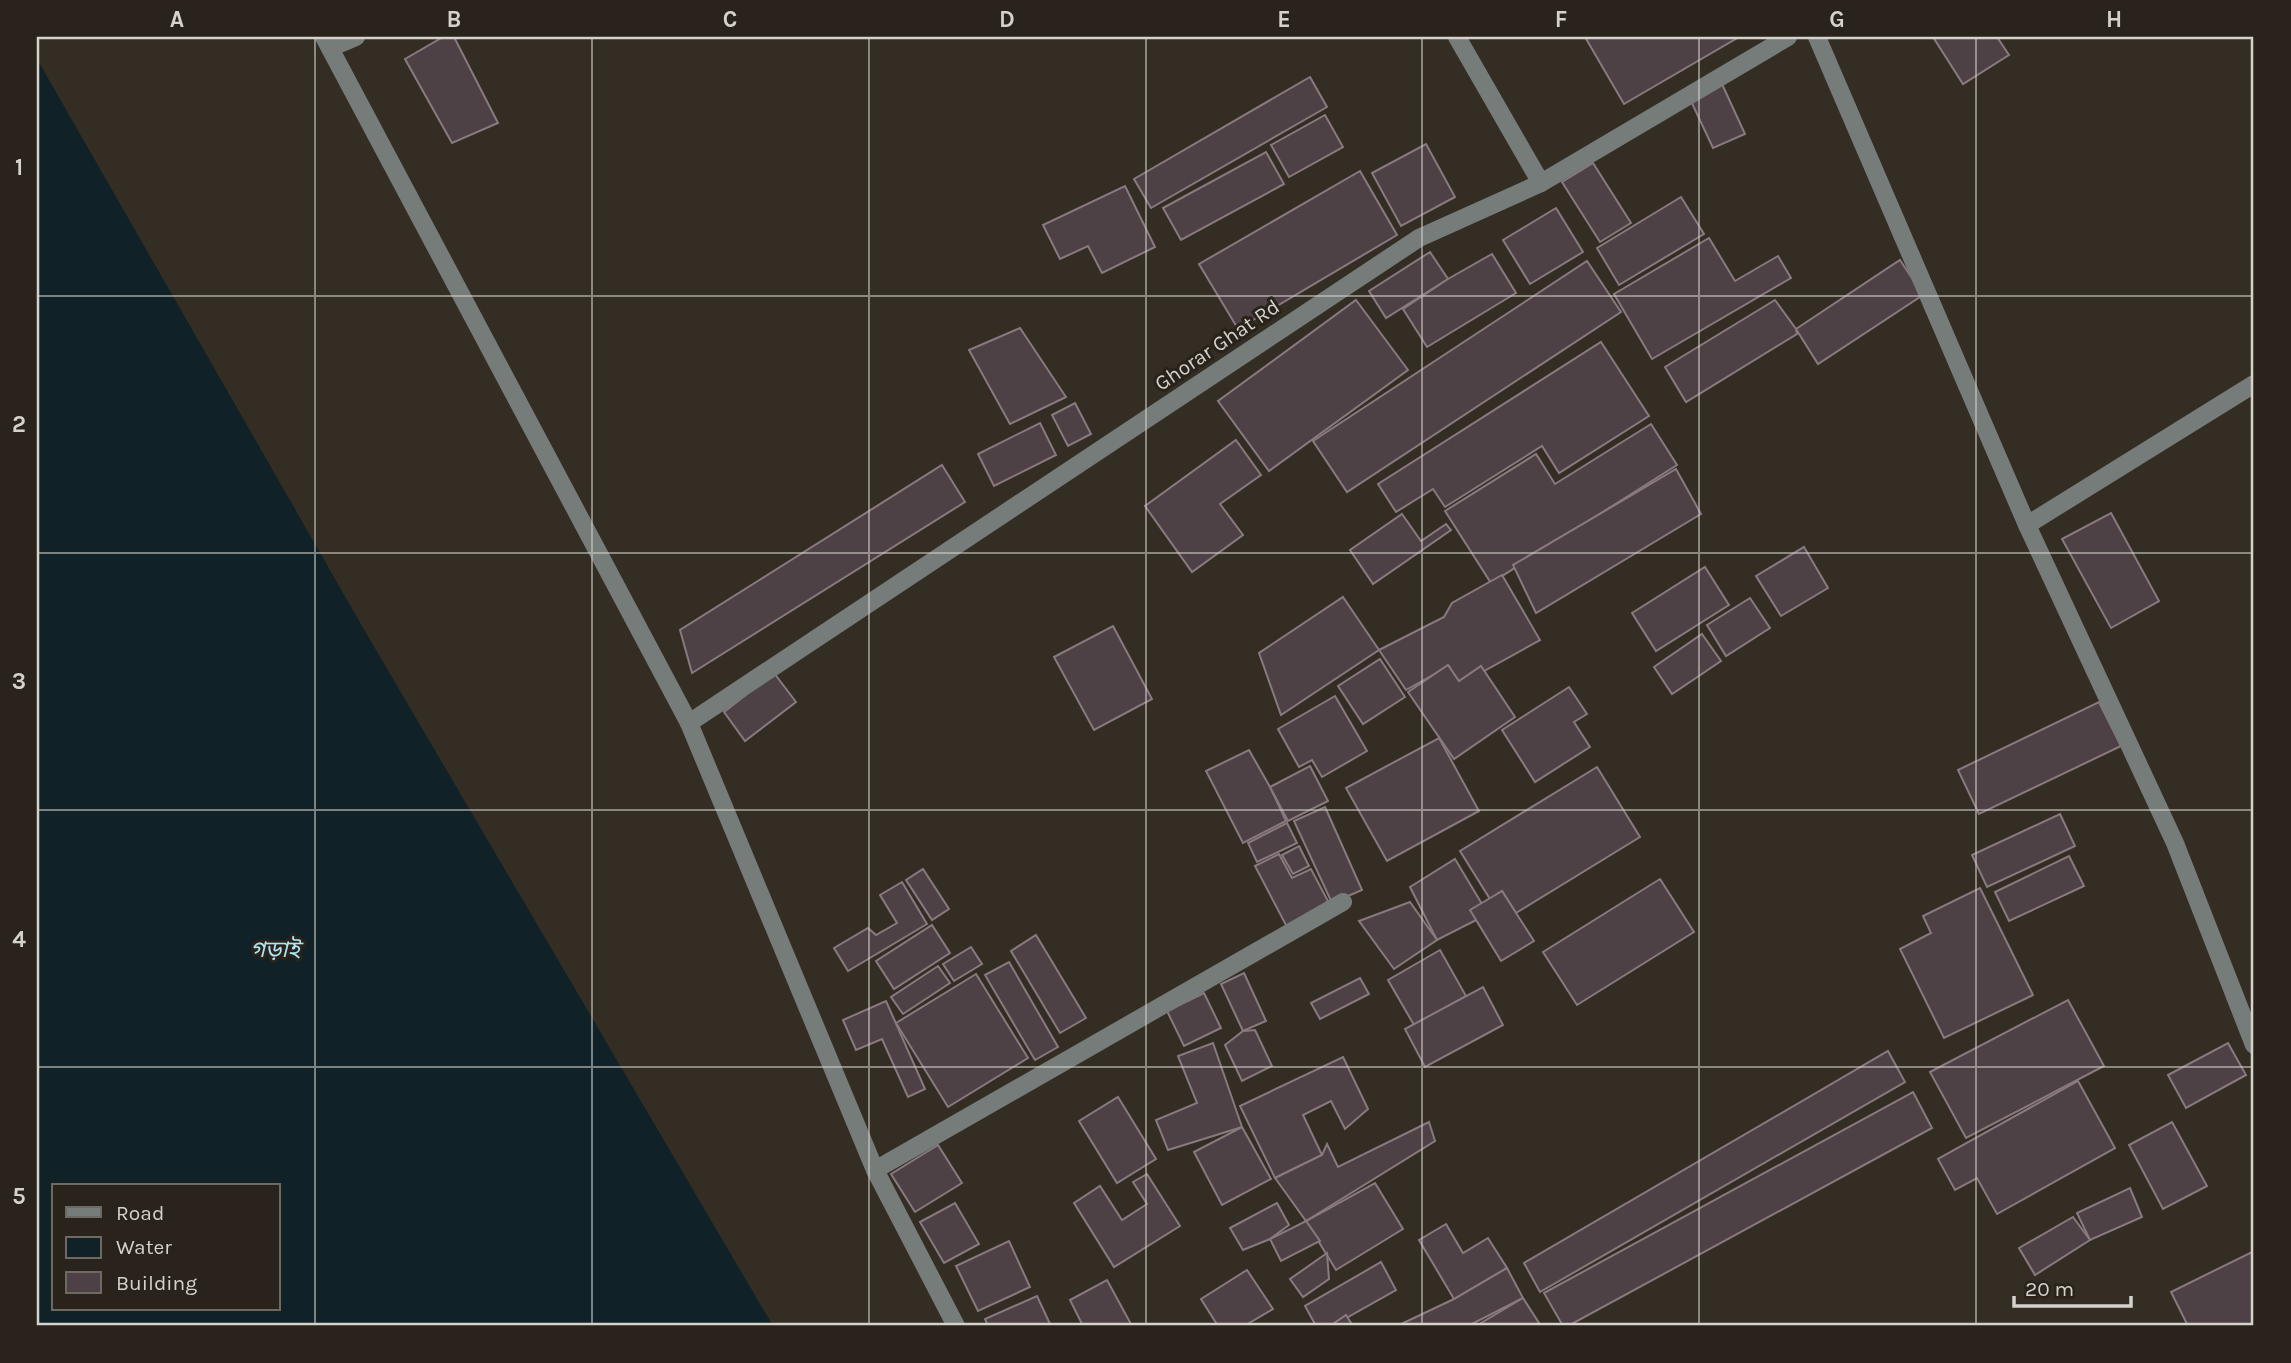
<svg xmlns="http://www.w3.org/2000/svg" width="2291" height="1363" viewBox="0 0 2291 1363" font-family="Karla,'Noto Sans Bengali',sans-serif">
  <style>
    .water { fill: #102227; fill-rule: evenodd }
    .building { fill: #4e4146; stroke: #887a7f; stroke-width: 2 }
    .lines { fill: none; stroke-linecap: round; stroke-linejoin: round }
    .minor { stroke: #757c7a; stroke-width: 18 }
    .grid { fill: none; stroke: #d5d1cb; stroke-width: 2; stroke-opacity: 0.55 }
    .labels { text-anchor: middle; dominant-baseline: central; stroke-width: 6; stroke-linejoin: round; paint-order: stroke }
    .street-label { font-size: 21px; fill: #d5d1cb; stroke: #2a231b }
    .water-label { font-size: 23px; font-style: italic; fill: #ace6f6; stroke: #2a231b }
    .neatline { fill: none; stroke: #d5d1cb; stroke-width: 2.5 }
    .grid-label { font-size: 23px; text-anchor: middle; font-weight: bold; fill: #d5d1cb }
  </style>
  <rect width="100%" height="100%" fill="#342d24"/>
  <path class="water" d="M37,59L366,633L773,1326H37ZM54,1186H278V1309H54Z"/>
  <g class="building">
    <polygon points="443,37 454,37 498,123 452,143 405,59"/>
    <polygon points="1585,37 1739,37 1624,104"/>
    <polygon points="1933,37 1997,37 2009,55 1963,84"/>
    <polygon points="1310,77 1327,107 1151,208 1134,179"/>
    <polygon points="1722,84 1745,134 1713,148 1690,99"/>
    <polygon points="1325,115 1343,147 1289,177 1271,145"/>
    <polygon points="1426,144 1455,197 1401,226 1372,173"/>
    <polygon points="1266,152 1284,184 1181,240 1163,208"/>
    <polygon points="1593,163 1631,223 1600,242 1562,182"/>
    <polygon points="1360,171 1397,235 1238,329 1199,264"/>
    <polygon points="1125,186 1155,247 1102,273 1088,246 1060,259 1043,225"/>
    <polygon points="1681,197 1704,234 1619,285 1597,248"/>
    <polygon points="1556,208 1583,252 1530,284 1503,240"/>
    <polygon points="1709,238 1735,281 1778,256 1791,278 1652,359 1614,294"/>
    <polygon points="1430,252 1448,279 1386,318 1369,291"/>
    <polygon points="1492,254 1516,293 1427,347 1403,309 1448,279"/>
    <polygon points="1900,260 1923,295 1818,364 1796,329"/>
    <polygon points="1587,261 1621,312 1347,492 1313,441"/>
    <polygon points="1356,300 1408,370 1269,471 1218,401"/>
    <polygon points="1775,300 1796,329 1797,334 1686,402 1665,367"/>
    <polygon points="1020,328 1066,397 1010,424 969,350"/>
    <polygon points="1601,342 1649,416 1559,473 1542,446 1445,507 1433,489 1396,512 1378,484"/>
    <polygon points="1075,403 1091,434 1068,446 1052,415"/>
    <polygon points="1040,423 1056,455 994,486 978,454"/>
    <polygon points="1651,424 1677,465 1491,583 1445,511 1536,454 1555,484"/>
    <polygon points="1236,440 1261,475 1220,504 1243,535 1192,572 1145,506"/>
    <polygon points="942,465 965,502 692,673 680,630"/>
    <polygon points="1676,469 1701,514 1536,613 1513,565"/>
    <polygon points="2111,513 2159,601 2111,628 2062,539"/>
    <polygon points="1402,514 1421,541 1446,524 1451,530 1373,584 1350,550"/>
    <polygon points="1804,547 1828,588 1781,616 1756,576"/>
    <polygon points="1705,567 1729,605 1656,651 1632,613"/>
    <polygon points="1502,575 1540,640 1459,685 1449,666 1406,690 1379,650 1444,617 1452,603"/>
    <polygon points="1343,597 1379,650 1281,715 1259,653"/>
    <polygon points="1750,598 1770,628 1726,656 1707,625"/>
    <polygon points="1113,626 1152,699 1094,730 1054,657"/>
    <polygon points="1702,634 1721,661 1672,694 1654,667"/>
    <polygon points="1380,659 1405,697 1363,724 1338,686"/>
    <polygon points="1448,665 1459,681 1481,666 1515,717 1454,759 1408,692"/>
    <polygon points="774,673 796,702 745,741 724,712"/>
    <polygon points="1569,687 1587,714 1574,722 1590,747 1535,782 1502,730"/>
    <polygon points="1335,696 1367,751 1322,777 1312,760 1299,767 1278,729"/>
    <polygon points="2099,702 2121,746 1979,814 1958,770"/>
    <polygon points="1439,738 1479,811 1387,861 1346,788"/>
    <polygon points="1249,750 1270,787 1286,821 1243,843 1206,771"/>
    <polygon points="1310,766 1328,801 1288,821 1270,787"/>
    <polygon points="1597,767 1640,837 1516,913 1502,891 1490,899 1460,851"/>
    <polygon points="1325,807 1362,890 1332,903 1294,821"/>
    <polygon points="2060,814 2075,846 1987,887 1972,855"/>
    <polygon points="1287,823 1297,843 1257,862 1248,843"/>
    <polygon points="1299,846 1309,866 1293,874 1282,855"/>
    <polygon points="1279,854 1292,878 1311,869 1330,905 1287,927 1255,866"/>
    <polygon points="2069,856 2084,886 2009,921 1995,892"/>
    <polygon points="1455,859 1488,914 1437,940 1410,887"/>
    <polygon points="923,869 949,909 932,920 906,880"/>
    <polygon points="1660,879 1694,932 1577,1005 1543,952"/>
    <polygon points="902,882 927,924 848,971 834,948 868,928 876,935 897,923 880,895"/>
    <polygon points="1980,888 2033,995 1944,1038 1900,949 1931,933 1923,916"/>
    <polygon points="1502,891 1534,941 1501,961 1470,910"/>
    <polygon points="1410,902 1437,940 1394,969 1359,921"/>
    <polygon points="932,925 950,953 894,989 876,961"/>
    <polygon points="1036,935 1086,1018 1060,1033 1011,951"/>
    <polygon points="971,947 982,964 954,981 943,964"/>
    <polygon points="1440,950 1466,996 1414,1025 1388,980"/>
    <polygon points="1009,962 1058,1047 1035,1060 985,975"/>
    <polygon points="938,966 950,983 903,1014 891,997"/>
    <polygon points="1244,973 1266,1021 1243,1031 1221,984"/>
    <polygon points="976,974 1028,1058 948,1107 896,1023"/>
    <polygon points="1360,978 1369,994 1320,1019 1311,1003"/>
    <polygon points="1483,987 1503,1025 1425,1067 1405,1029"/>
    <polygon points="1204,993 1221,1028 1184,1046 1167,1011"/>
    <polygon points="2068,1000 2104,1066 1966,1138 1930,1072"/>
    <polygon points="886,1001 925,1089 908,1097 882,1039 856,1050 843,1020"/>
    <polygon points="1255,1030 1272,1066 1242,1081 1225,1045 1243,1031"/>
    <polygon points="1213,1043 1242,1127 1168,1150 1156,1120 1197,1103 1178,1056"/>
    <polygon points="2228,1043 2246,1075 2186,1108 2168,1075"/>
    <polygon points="1888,1051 1905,1082 1540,1292 1524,1263"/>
    <polygon points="1343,1057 1368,1109 1345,1129 1331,1101 1303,1115 1322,1155 1275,1178 1240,1106"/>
    <polygon points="2078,1081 2115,1148 1997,1214 1977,1178 1955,1190 1938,1159"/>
    <polygon points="1913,1092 1932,1128 1568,1326 1563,1326 1544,1293"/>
    <polygon points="1118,1097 1156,1159 1117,1183 1079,1121"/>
    <polygon points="1429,1122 1435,1141 1306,1221 1275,1178 1322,1155 1327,1144 1338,1167"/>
    <polygon points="2172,1122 2207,1186 2163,1209 2129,1145"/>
    <polygon points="1242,1127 1271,1179 1222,1205 1194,1152"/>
    <polygon points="938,1145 962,1183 915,1212 891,1174"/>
    <polygon points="1147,1174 1180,1226 1114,1267 1074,1203 1100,1186 1122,1220 1147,1204 1133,1182"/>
    <polygon points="1375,1183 1403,1229 1336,1270 1306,1221"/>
    <polygon points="2130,1188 2142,1217 2090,1240 2077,1213"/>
    <polygon points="955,1203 979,1244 944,1263 920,1222"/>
    <polygon points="1277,1203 1289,1225 1270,1239 1243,1250 1230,1228"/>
    <polygon points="2073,1217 2090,1240 2035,1275 2019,1248"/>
    <polygon points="1306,1221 1320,1241 1281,1261 1270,1239"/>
    <polygon points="1446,1224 1463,1253 1488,1238 1507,1268 1454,1299 1419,1240"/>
    <polygon points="1009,1241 1030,1287 978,1311 956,1266"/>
    <polygon points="2254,1251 2254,1326 2188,1326 2171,1292"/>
    <polygon points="1327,1253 1329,1279 1303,1297 1290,1279"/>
    <polygon points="1381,1262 1396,1290 1332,1326 1316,1326 1305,1306"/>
    <polygon points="1507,1268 1523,1298 1468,1326 1397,1326 1454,1299"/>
    <polygon points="1247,1270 1273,1309 1244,1326 1218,1326 1201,1299"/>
    <polygon points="1107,1280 1132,1326 1083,1326 1070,1300"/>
    <polygon points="1037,1296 1051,1326 988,1326 985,1319"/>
    <polygon points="1523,1298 1541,1326 1476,1326"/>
    <polygon points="1346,1315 1353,1326 1330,1326"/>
  </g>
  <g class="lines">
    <g class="minor">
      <polyline points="324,37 689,723 875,1170 956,1326"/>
      <polyline points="1457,37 1541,183"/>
      <polyline points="1817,37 2027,525 2175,843 2254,1045"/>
      <polyline points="330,48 356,37"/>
      <polyline points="2027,525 2254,384"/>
      <polyline points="689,723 1419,238 1541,183 1788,37"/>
      <polyline points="875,1170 1343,902"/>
    </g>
  </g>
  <path class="grid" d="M315,37V1326M592,37V1326M869,37V1326M1146,37V1326M1422,37V1326M1699,37V1326M1976,37V1326M37,296H2254M37,553H2254M37,810H2254M37,1067H2254"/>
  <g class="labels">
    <g class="street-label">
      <text transform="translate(1217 345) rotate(-34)">Ghorar Ghat Rd</text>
    </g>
    <g class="water-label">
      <text x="275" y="949">গড়াই</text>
    </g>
  </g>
  <rect width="2291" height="1363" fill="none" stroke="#2a231b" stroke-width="77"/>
  <rect x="52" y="1184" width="228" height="126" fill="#2a231b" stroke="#6e6961" stroke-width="2"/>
  <rect x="66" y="1207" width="35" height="10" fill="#757c7a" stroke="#6e6961" stroke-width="2"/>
  <text x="116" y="1220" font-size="21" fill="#d5d1cb">Road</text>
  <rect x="66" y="1237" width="35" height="21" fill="#102227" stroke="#6e6961" stroke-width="2"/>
  <text x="116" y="1254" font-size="21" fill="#d5d1cb">Water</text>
  <rect x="66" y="1272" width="35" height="21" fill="#4e4146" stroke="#6e6961" stroke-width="2"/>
  <text x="116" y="1290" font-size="21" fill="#d5d1cb">Building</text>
  <path d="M2014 1296v10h117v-10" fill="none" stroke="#d5d1cb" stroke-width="3.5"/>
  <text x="2025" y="1296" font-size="21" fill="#d5d1cb" stroke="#2a231b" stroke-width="5" paint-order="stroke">20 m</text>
  <rect x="38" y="38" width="2214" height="1286" class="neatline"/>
  <g class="grid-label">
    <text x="177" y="27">A</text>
    <text x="454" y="27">B</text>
    <text x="730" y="27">C</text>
    <text x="1007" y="27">D</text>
    <text x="1284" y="27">E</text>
    <text x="1561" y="27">F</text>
    <text x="1837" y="27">G</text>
    <text x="2114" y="27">H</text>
    <text x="19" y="175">1</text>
    <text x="19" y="432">2</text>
    <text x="19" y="689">3</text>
    <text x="19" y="947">4</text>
    <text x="19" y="1204">5</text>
  </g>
</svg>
